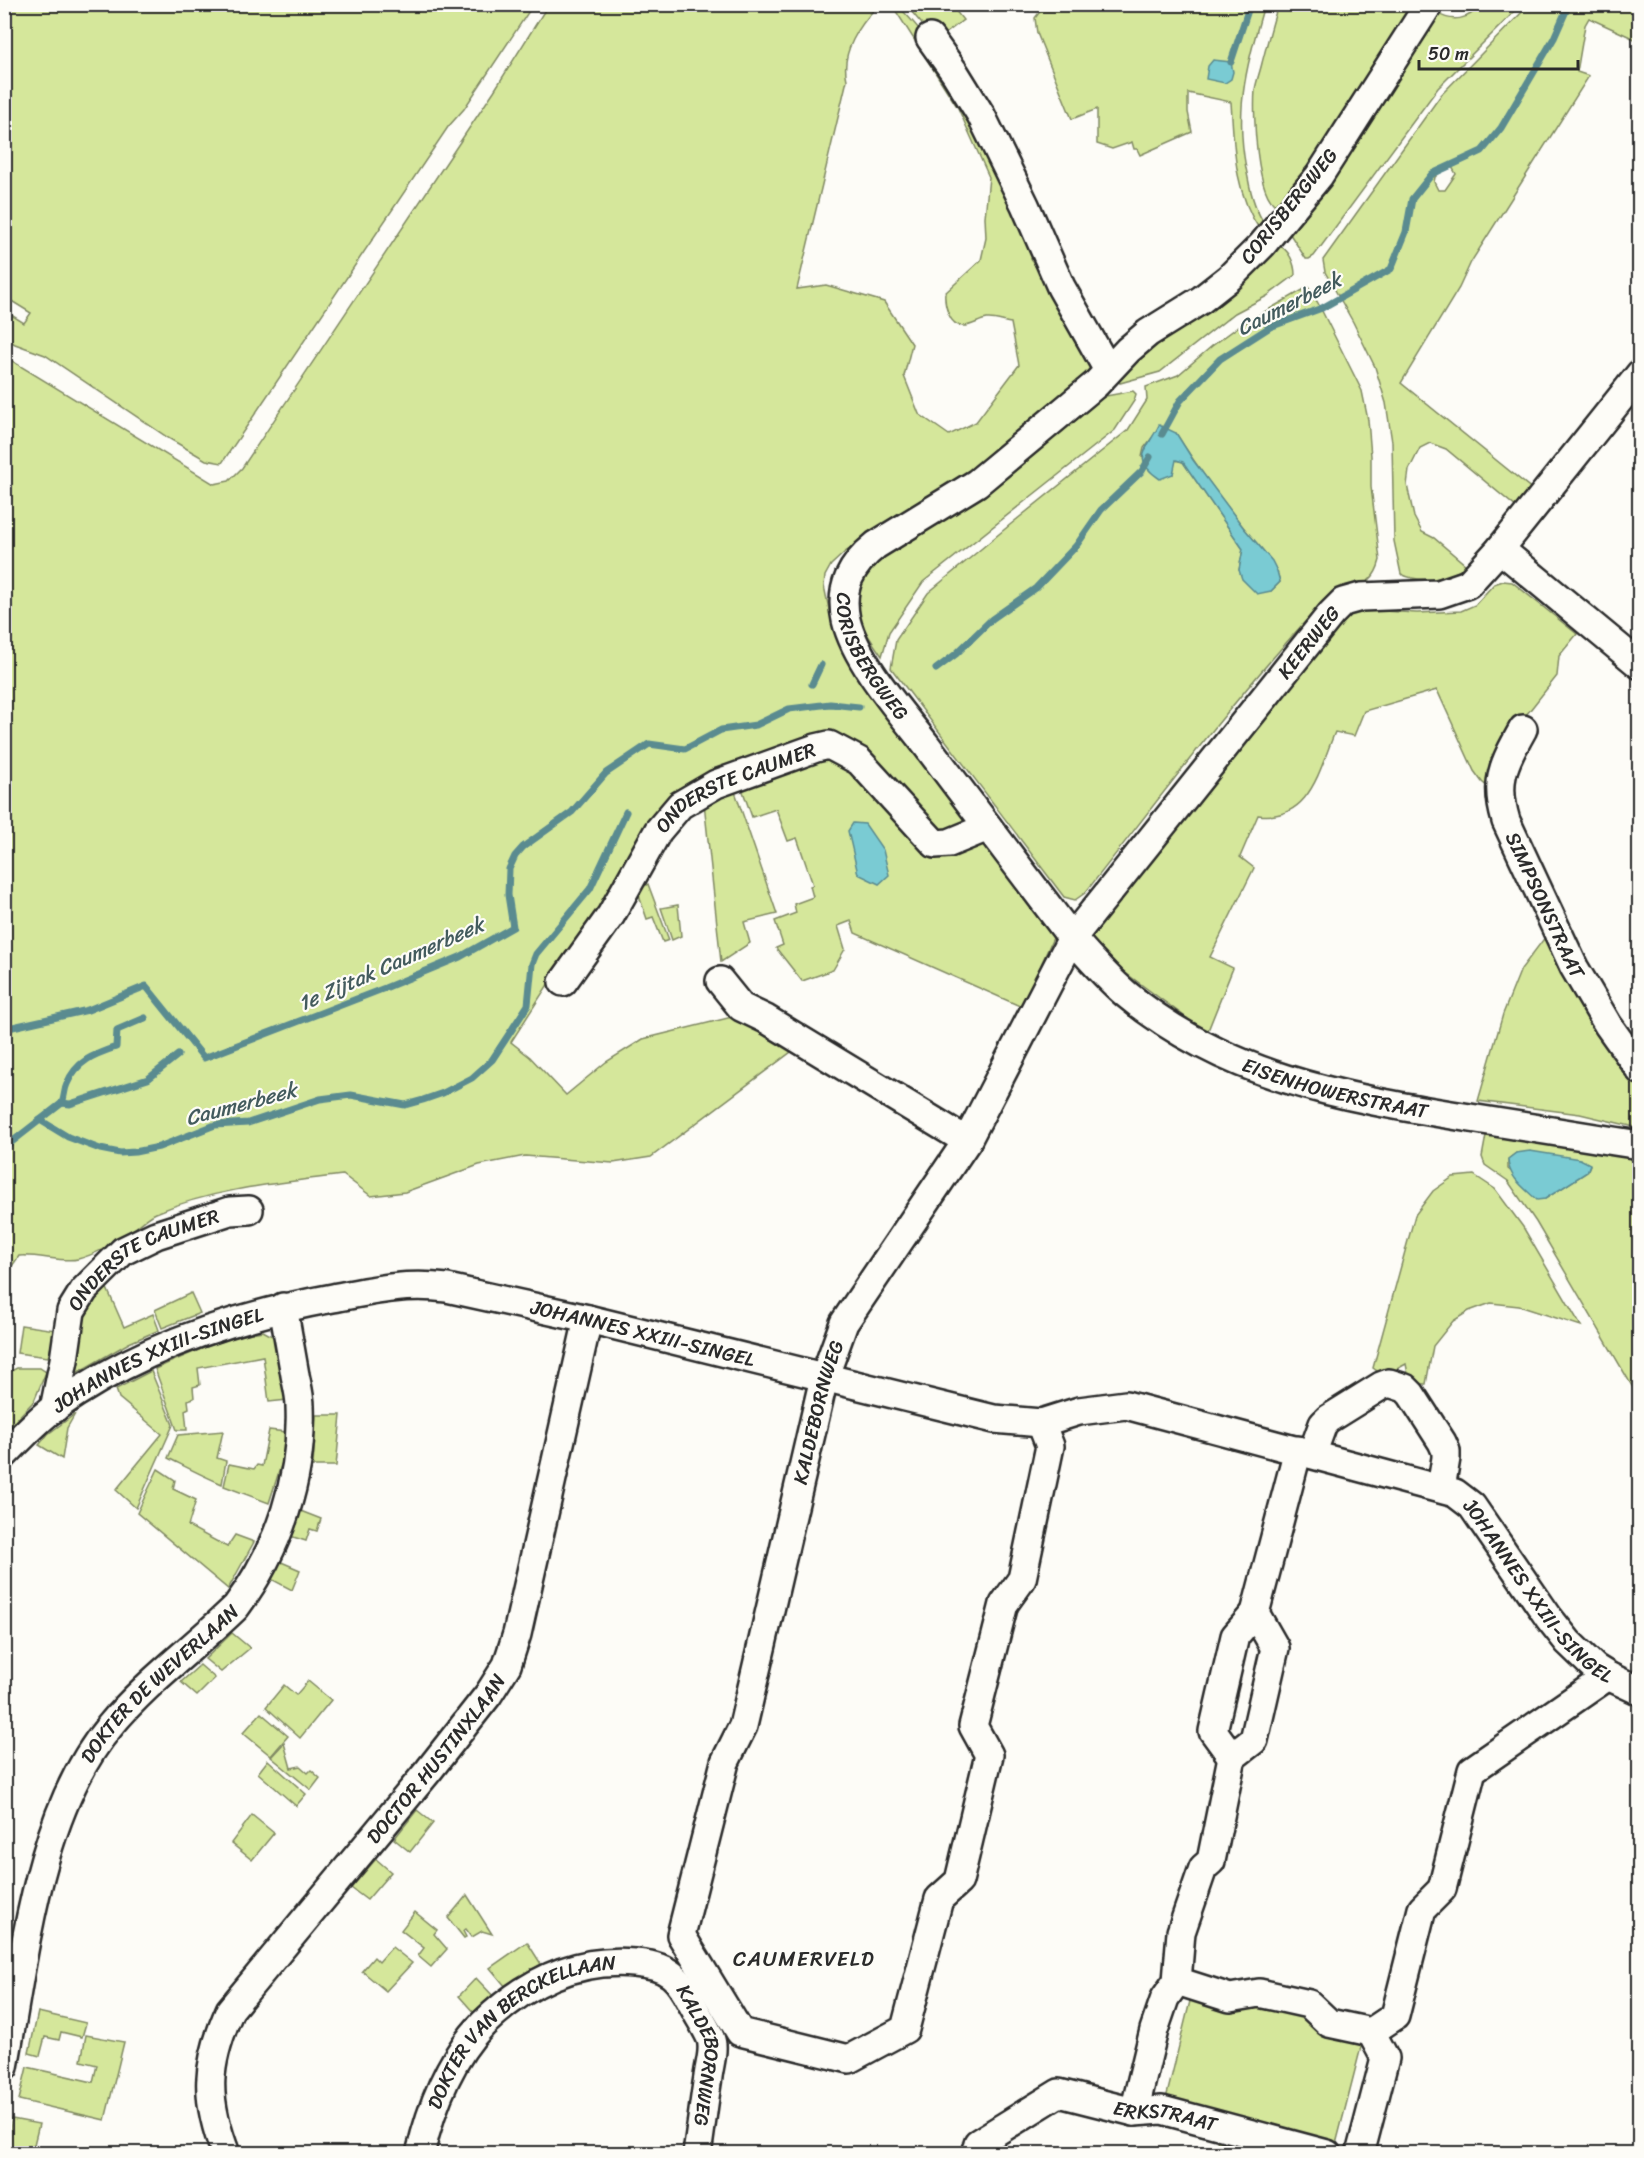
<svg xmlns="http://www.w3.org/2000/svg" width="1644" height="2158" viewBox="0 0 1644 2158" font-family="Sriracha,sans-serif">
  <style>
    .green { fill: #d5e79b; stroke: #808963; stroke-width: 1.5; fill-rule: evenodd }
    .water { fill: #7acbd3; stroke: #5a8b90; stroke-width: 1.5 }
    .lines { fill: none; stroke-linecap: round; stroke-linejoin: round }
    .stream { stroke: #5a8b90; stroke-width: 7 }
    .minor-casing { stroke: #2b2b2b; stroke-width: 32 }
    .minor { stroke: #fdfcf7; stroke-width: 27 }
    .labels { text-anchor: middle; dominant-baseline: central; stroke-width: 4.5; stroke-linejoin: round; paint-order: stroke }
    .street-label { font-size: 20px; fill: #2b2b2b; stroke: #fdfcf7 }
    .water-label { font-size: 21px; font-style: italic; fill: #435b5d; stroke: #fdfcf7 }
    .neighbourhood-label { font-size: 21px; letter-spacing: 1.5px; fill: #2b2b2b; stroke: #fdfcf7 }
  </style>
  <rect width="100%" height="100%" fill="#fdfcf7"/>
  <filter id="ink" filterUnits="userSpaceOnUse"><feTurbulence type="fractalNoise" baseFrequency=".0167" numOctaves="2"/><feDisplacementMap in="SourceGraphic" scale="12" xChannelSelector="R" yChannelSelector="G"/><feConvolveMatrix kernelMatrix="1 2 1 2 8 2 1 2 1" color-interpolation-filters="sRGB"/></filter>
  <g filter="url(#ink)">
    <g class="green">
      <path d="M896,4C965,71 998,167 1036,252L1031,259L1036,267L1043,265L1089,354L1092,372L1049,418L845,552L831,565L825,576L824,586L830,614L839,642L865,685L971,819L953,833L928,828L853,742C847,736 840,735 831,735L684,787L589,925L585,927L511,1042L530,1057L566,1095L606,1062L643,1039L736,1016L795,1049L651,1157L613,1163L525,1156L479,1165L405,1192L371,1196L343,1175C280,1183 216,1188 156,1213C147,1217 139,1226 130,1232C115,1243 97,1254 78,1259C63,1263 38,1254 19,1256L5,1276L4,356L214,484L229,481L242,468L494,91L548,5H878C860,25 840,52 847,80L797,289L826,285L884,302L912,344L904,376L919,414L949,435L976,422L1019,365L1011,323C1004,322 994,318 987,319C979,320 972,326 964,326C949,327 944,304 945,293L981,260L986,238L985,217L989,177L958,108L892,5Z"/>
      <polygon points="4,5 5,4 533,5 464,109 448,127 222,463 206,460 170,439 45,355 15,344 5,338 5,311 24,323 31,313 5,297"/>
      <polygon points="906,5 951,5 963,20 936,41"/>
      <path d="M1045,5H1264C1246,69 1233,111 1248,178C1251,195 1256,212 1266,226L1260,230C1234,192 1234,146 1231,102L1188,93V112L1192,132L1140,155L1137,149H1134L1132,142L1112,149L1097,144V109L1072,119L1037,33L1035,18Z"/>
      <path d="M1278,5H1414L1316,165L1277,206C1256,196 1253,113 1255,90C1256,82 1260,72 1262,63C1267,44 1272,24 1278,5Z"/>
      <path d="M1480,5H1521L1438,88L1314,256L1309,259H1306L1286,228L1437,13C1452,23 1469,20 1480,5Z"/>
      <path d="M1529,5H1639V41L1589,18L1585,25L1577,72L1589,76L1471,262L1459,288L1401,383L1533,490L1522,512L1446,449L1430,443L1420,448L1409,470L1407,485L1414,517L1422,532L1434,538L1467,566C1448,579 1421,584 1401,574L1394,541L1392,442L1386,403L1375,367L1353,322L1325,272L1323,260L1441,95ZM1448,166L1452,167L1456,174L1445,190H1438L1434,182L1435,177Z"/>
      <path d="M1278,245C1289,249 1295,264 1295,275L1267,296L1235,313L1160,372L1120,383L1116,375Z"/>
      <path d="M1308,287L1318,303L1362,391L1368,420L1371,456V487L1380,560C1373,588 1358,583 1337,595C1324,602 1313,613 1303,624C1225,710 1156,803 1085,893L1075,900L1064,897L891,668L896,640L928,593L1011,524L1128,430L1147,400L1146,387L1178,375L1212,346L1238,327ZM1176,433C1196,466 1220,497 1244,528C1257,545 1275,559 1280,582L1271,591L1239,570L1243,549L1183,462L1175,460L1173,474L1142,457L1144,448L1155,434Z"/>
      <path d="M1133,391L1136,394L1134,401L1115,430L923,582L889,632L882,656C871,640 854,619 857,599C858,590 861,580 863,571L1012,466L1097,399L1106,396Z"/>
      <path d="M1503,581L1512,582L1577,634L1559,656L1557,676L1519,724L1491,790L1482,782L1474,771L1437,690L1364,711L1354,736L1335,732C1319,770 1310,822 1258,815L1240,857L1254,868L1210,957L1233,968L1207,1033L1112,963L1094,947L1089,931L1336,625L1347,615L1366,610L1417,613L1461,611L1475,605L1494,584Z"/>
      <polygon points="837,757 926,847 988,839 1057,929 1022,1007 855,933 851,921 838,926 845,949 833,970 802,981 776,948 783,945 775,921 796,913 794,904 813,897 810,886 813,885 797,838 788,841 776,809 752,817 739,780 794,760"/>
      <polygon points="732,783 777,914 744,922 750,943 721,962 703,793"/>
      <polygon points="648,884 669,940 663,942 653,917 647,919 637,890"/>
      <polygon points="678,905 681,936 672,940 661,908"/>
      <polygon points="1546,936 1586,1007 1639,1085 1639,1128 1580,1114 1478,1101 1503,1014 1521,969"/>
      <path d="M1487,1130L1639,1156V1398L1536,1222L1508,1181L1485,1165L1482,1157ZM1516,1153L1590,1165L1587,1172L1545,1199L1508,1169V1159Z"/>
      <polygon points="1474,1175 1495,1189 1523,1227 1581,1326 1519,1306 1491,1303 1469,1311 1453,1321 1433,1346 1426,1384 1410,1384 1406,1364 1384,1376 1373,1368 1415,1215 1433,1191 1453,1177"/>
      <polygon points="106,1286 124,1327 153,1314 159,1330 129,1343 73,1375 80,1312"/>
      <polygon points="191,1293 200,1313 162,1328 155,1310"/>
      <polygon points="21,1325 56,1330 48,1357 17,1353"/>
      <path d="M263,1331L274,1337L277,1343L287,1400L269,1402L263,1356L198,1368L200,1385L193,1387L194,1398L188,1400L189,1408L185,1410L187,1430H177L155,1369C189,1354 226,1336 263,1331Z"/>
      <polygon points="17,1368 40,1368 46,1372 34,1401 5,1431 5,1374"/>
      <polygon points="151,1371 173,1425 136,1508 116,1490 162,1434 119,1398 116,1389"/>
      <polygon points="75,1414 67,1428 62,1459 39,1445 48,1434"/>
      <polygon points="316,1415 341,1415 336,1466 313,1466"/>
      <polygon points="269,1430 286,1432 282,1462 269,1503 224,1486 229,1464 254,1469 257,1465 262,1466"/>
      <path d="M223,1431L217,1458L226,1461L222,1484C203,1476 186,1467 168,1458L178,1435Z"/>
      <polygon points="158,1469 175,1480 173,1489 196,1500 188,1526 227,1547 235,1535 254,1542 228,1589 137,1513"/>
      <polygon points="298,1510 321,1519 317,1531 310,1529 306,1541 290,1536"/>
      <polygon points="279,1561 300,1570 292,1590 271,1579"/>
      <polygon points="232,1633 250,1648 221,1672 205,1659"/>
      <polygon points="200,1665 215,1678 197,1696 181,1682"/>
      <polygon points="308,1681 331,1700 300,1738 266,1707 284,1685 296,1695"/>
      <polygon points="261,1713 288,1736 271,1756 243,1733"/>
      <polygon points="284,1743 291,1768 300,1766 308,1773 311,1770 320,1778 311,1790 271,1757"/>
      <polygon points="268,1760 306,1794 296,1806 258,1773"/>
      <polygon points="417,1810 433,1823 410,1852 394,1839"/>
      <polygon points="252,1815 274,1833 252,1860 231,1843"/>
      <polygon points="376,1859 391,1872 367,1900 351,1888"/>
      <polygon points="467,1895 492,1934 482,1931 472,1937 466,1929 463,1931 466,1937 464,1938 448,1918"/>
      <polygon points="415,1912 437,1930 434,1934 447,1949 431,1967 418,1956 424,1948 401,1930"/>
      <polygon points="527,1942 541,1964 506,1987 490,1968"/>
      <polygon points="392,1947 412,1963 386,1991 362,1971 374,1957 379,1962"/>
      <polygon points="476,1978 495,1998 475,2014 459,1996"/>
      <polygon points="1191,1997 1257,2003 1302,2014 1316,2030 1362,2043 1335,2148 1165,2103"/>
      <polygon points="38,2012 86,2023 82,2037 61,2032 59,2040 45,2037 40,2056 29,2053"/>
      <polygon points="86,2035 124,2042 105,2120 19,2100 27,2067 93,2082 97,2065 81,2061"/>
      <polygon points="12,2119 39,2124 32,2153 5,2153"/>
      <polygon points="1218,2138 1237,2142 1235,2153 1215,2154"/>
    </g>
    <g class="water">
      <polygon points="1213,60 1231,62 1233,72 1231,79 1225,83 1206,79 1208,66"/>
      <path d="M1159,425L1176,433L1193,460L1243,527L1272,561L1277,571L1280,582L1271,591L1257,594L1242,579L1239,570L1243,549L1183,462L1176,460L1173,474L1160,479C1129,459 1149,447 1159,425Z"/>
      <polygon points="853,823 865,824 883,850 889,875 879,884 858,874 848,831"/>
      <path d="M1530,1151L1580,1159L1590,1164L1587,1172L1545,1199L1537,1200C1524,1188 1508,1177 1508,1159L1516,1153Z"/>
    </g>
    <g class="lines">
      <g class="stream">
        <polyline points="1231,62 1250,4"/>
        <polyline points="1162,434 1180,401 1220,359 1270,327 1322,308 1391,269 1406,232 1412,199 1432,174 1482,151 1501,128 1554,38 1569,4"/>
        <polyline points="936,669 956,654 992,619 1036,588 1076,546 1101,510 1142,471 1150,457"/>
        <polyline points="812,684 821,665"/>
        <polyline points="4,1029 88,1010 146,986 204,1058 385,988 460,957 513,927 508,895 509,869 515,856 523,847 572,812 606,773 649,744 685,749 721,730 756,725 789,709 830,704 859,707"/>
        <path d="M62,1103C65,1096 64,1090 67,1084C76,1061 95,1054 116,1047L117,1030L145,1018"/>
        <polyline points="40,1120 62,1103 70,1104 148,1079 178,1055"/>
        <polyline points="4,1148 40,1120 68,1137 100,1149 120,1153 135,1152 159,1147 215,1125 248,1123 320,1099 351,1095 405,1105 423,1100 443,1093 472,1078 492,1060 528,1005 532,964 536,954 590,889 626,812"/>
      </g>
      <g class="minor-casing">
        <g id="minor">
          <path id="s1" d="M1429,4L1319,176L1262,245L1229,278L1201,300L1148,333L1128,350L1096,384L977,483L876,545C851,565 839,587 846,620C856,662 900,711 927,746C975,810 1023,874 1072,938C1089,957 1106,977 1126,994C1225,1076 1340,1097 1464,1117C1522,1126 1581,1136 1640,1145"/>
          <polyline points="930,38 955,73 981,115 1025,205 1061,287 1108,370"/>
          <polyline points="1500,549 1640,665"/>
          <path id="s2" d="M1523,729C1503,765 1494,781 1506,821L1574,967L1608,1025L1640,1070"/>
          <polyline points="720,981 741,1007 766,1019 967,1141"/>
          <path id="s3" d="M563,982L611,915L658,831L680,805L716,784L816,748L829,745L859,761L935,844L949,843L988,827"/>
          <path id="s4" d="M54,1409L64,1360L71,1311L84,1290L123,1251L156,1235L230,1211L249,1210"/>
          <path id="s5" d="M1041,1423L1050,1446L1022,1579L1004,1604L973,1726L989,1755L959,1881L939,1899L905,2029L849,2059L740,2032L681,1935L725,1762L743,1726L824,1378L844,1323L967,1141L1072,938L1331,614L1343,602L1361,597L1439,594L1468,584L1500,549L1640,374"/>
          <polyline points="1312,1454 1323,1424 1328,1419 1381,1386 1389,1383 1405,1388 1411,1394 1442,1442 1446,1451 1446,1458 1441,1488"/>
          <path id="s6" d="M4,1455C20,1439 36,1421 54,1408C136,1349 235,1316 333,1298C374,1290 405,1283 447,1288L588,1319L994,1419L1041,1423L1079,1411L1126,1405L1455,1493L1472,1506L1549,1618L1568,1642L1595,1668L1608,1676L1640,1691"/>
          <polyline points="1232,1757 1213,1731 1235,1636 1255,1613"/>
          <polyline points="1177,1981 1230,1998 1259,1993 1309,2004 1329,2023 1371,2032"/>
          <path id="s7" d="M4,2067C24,1960 37,1812 110,1726C146,1682 195,1647 236,1607C279,1549 303,1478 300,1406C300,1396 297,1385 295,1375C291,1352 287,1330 283,1307"/>
          <polyline points="1134,2112 1154,2030 1165,1998 1177,1981 1181,1932 1203,1868 1211,1861 1232,1757 1254,1740 1275,1648 1255,1613 1298,1450"/>
          <path id="s8" d="M226,2154C204,2098 206,2064 230,2010L429,1770L488,1695L507,1665L517,1634L588,1319"/>
          <path id="s9" d="M420,2154C431,2107 449,2059 483,2024C525,1983 575,1958 634,1963C647,1964 661,1966 672,1975C683,1984 688,1997 695,2009C699,2018 712,2036 712,2045C713,2055 709,2067 708,2077C704,2102 701,2128 697,2154"/>
          <path id="s10" d="M975,2154L978,2143L1059,2093L1134,2112L1162,2110L1327,2154"/>
          <polyline points="1360,2154 1385,2058 1371,2032 1395,2016 1422,1909 1442,1889 1472,1770 1608,1676"/>
        </g>
      </g>
      <use href="#minor" class="minor"/>
    </g>
  </g>
  <g class="labels">
    <g class="street-label">
      <text transform="translate(1289 206) rotate(-51)">CORISBERGWEG</text>
      <text stroke="none"><textPath href="#s5" startOffset="2392">KEERWEG</textPath></text>
      <text stroke="none"><textPath href="#s1" startOffset="914">CORISBERGWEG</textPath></text>
      <text stroke="none"><textPath href="#s3" startOffset="270">ONDERSTE CAUMER</textPath></text>
      <text stroke="none"><textPath href="#s2" startOffset="190">SIMPSONSTRAAT</textPath></text>
      <text stroke="none"><textPath href="#s1" startOffset="1572">EISENHOWERSTRAAT</textPath></text>
      <text stroke="none"><textPath href="#s4" startOffset="192">ONDERSTE CAUMER</textPath></text>
      <text stroke="none"><textPath href="#s6" startOffset="687">JOHANNES XXIII-SINGEL</textPath></text>
      <text stroke="none"><textPath href="#s6" startOffset="184">JOHANNES XXIII-SINGEL</textPath></text>
      <text stroke="none"><textPath href="#s5" startOffset="1472">KALDEBORNWEG</textPath></text>
      <text stroke="none"><textPath href="#s6" startOffset="1653">JOHANNES XXIII-SINGEL</textPath></text>
      <text stroke="none"><textPath href="#s7" startOffset="426">DOKTER DE WEVERLAAN</textPath></text>
      <text stroke="none"><textPath href="#s8" startOffset="474">DOCTOR HUSTINXLAAN</textPath></text>
      <text stroke="none"><textPath href="#s9" startOffset="172">DOKTER VAN BERCKELLAAN</textPath></text>
      <text stroke="none"><textPath href="#s9" startOffset="444">KALDEBORNWEG</textPath></text>
      <text stroke="none"><textPath href="#s10" startOffset="216">ERKSTRAAT</textPath></text>
    </g>
    <g class="water-label">
      <text transform="translate(1289 304) rotate(-27)">Caumerbeek</text>
      <text transform="translate(391 964) rotate(-24)">1e Zijtak Caumerbeek</text>
      <text transform="translate(241 1104) rotate(-15)">Caumerbeek</text>
    </g>
    <g class="neighbourhood-label">
      <text x="804" y="1959">CAUMERVELD</text>
    </g>
  </g>
  <rect width="1644" height="2158" fill="none" stroke="#fdfcf7" stroke-width="24"/>
  <rect x="12" y="12" width="1620" height="2134" fill="none" stroke="#2b2b2b" stroke-width="2" filter="url(#ink)"/>
  <path d="M1419 60v9h159v-9" fill="none" stroke="#2b2b2b" stroke-width="3"/>
  <text x="1428" y="60" font-size="18" fill="#2b2b2b" stroke="#fdfcf7" stroke-width="4.5" paint-order="stroke">50 m</text>
</svg>
